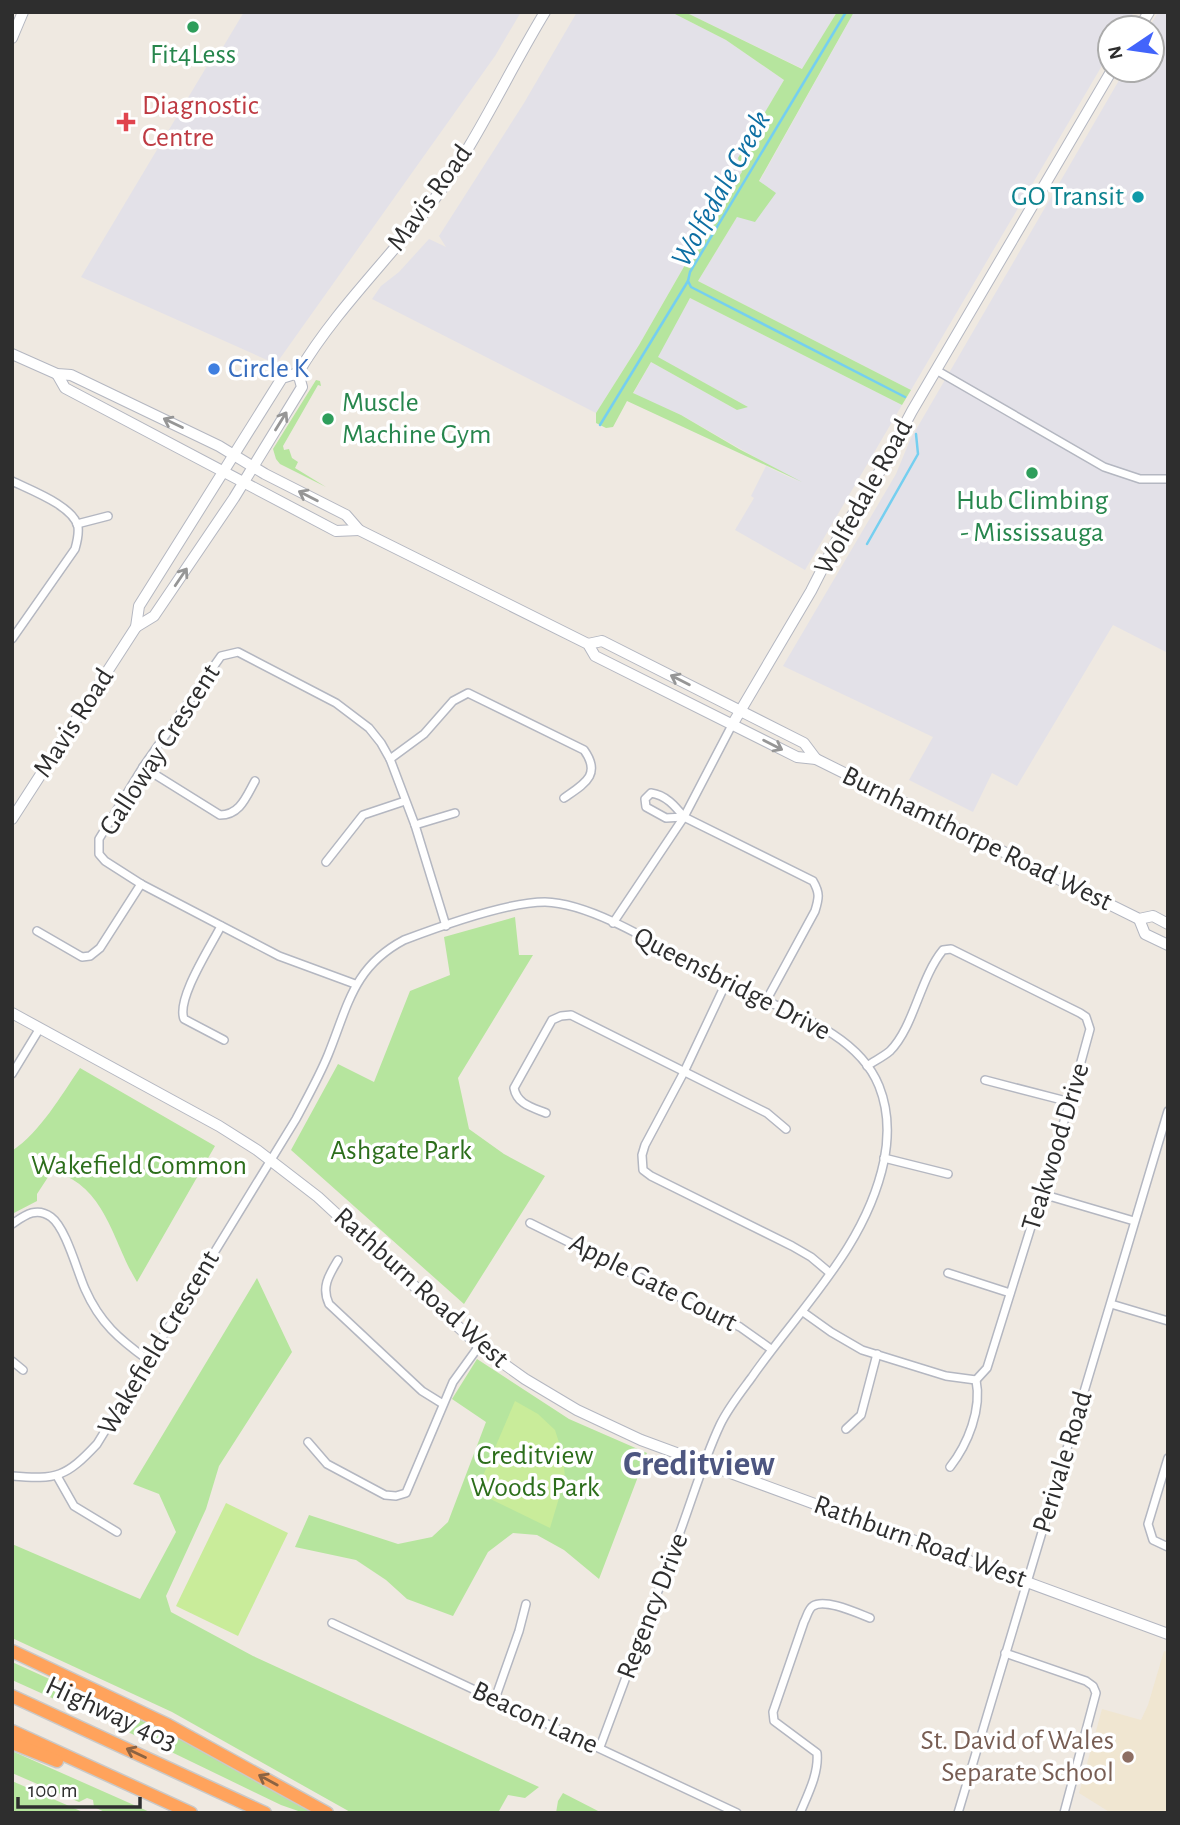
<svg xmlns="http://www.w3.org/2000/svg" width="1180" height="1825" viewBox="0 0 1180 1825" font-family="'Alegreya Sans',sans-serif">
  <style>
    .industrial { fill: #e3e1e8 }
    .education { fill: #f0e6d1 }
    .green { fill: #b6e59e }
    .pitch { fill: #c9ec9a }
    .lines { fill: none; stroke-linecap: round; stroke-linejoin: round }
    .stream { stroke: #75cff0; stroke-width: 2.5 }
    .street-casing { stroke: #b4b7c1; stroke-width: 10 }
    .secondary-casing { stroke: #b4b7c1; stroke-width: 12 }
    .highway-casing { stroke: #c9c9c9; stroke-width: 15 }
    .street { stroke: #fff; stroke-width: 7 }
    .secondary { stroke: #fff; stroke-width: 10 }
    .highway { stroke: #ffa35c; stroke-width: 12 }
    .oneway { stroke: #969696 }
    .oneway2 { stroke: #8c6343 }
    .leisure-dot { fill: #2e9e5b; stroke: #fff; stroke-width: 2.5 }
    .health-dot { fill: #e0444e; stroke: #fff; stroke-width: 2.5 }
    .culture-dot { fill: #0f9aa8; stroke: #fff; stroke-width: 2.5 }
    .shop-dot { fill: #3f7fe0; stroke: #fff; stroke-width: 2.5 }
    .education-dot { fill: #8d6e63; stroke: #fff; stroke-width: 2.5 }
    .labels { text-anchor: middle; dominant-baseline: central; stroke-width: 7; stroke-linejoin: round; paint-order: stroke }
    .leisure-label { font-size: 28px; fill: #27864d; stroke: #fff }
    .health-label { font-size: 28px; fill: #be3a42; stroke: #fff; text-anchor: start }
    .culture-label { font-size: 28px; fill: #0d838f; stroke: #fff; text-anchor: end }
    .street-label { font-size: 28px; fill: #2e2e2e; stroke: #fff }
    .shop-label { font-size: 28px; fill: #366cbe; stroke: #fff; text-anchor: start }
    .park-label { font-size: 28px; fill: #2c6e1b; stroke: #fff }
    .education-label { font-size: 28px; fill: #785e54; stroke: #fff; text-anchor: end }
    .water-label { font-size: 30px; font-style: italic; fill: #0d6fa3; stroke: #fff }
    .district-label { font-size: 35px; font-weight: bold; fill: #4d5680; stroke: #fff }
  </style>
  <rect width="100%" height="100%" fill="#efe9e1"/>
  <g class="industrial">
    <polygon points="244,12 521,12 495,56 276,364 81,277 207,66 211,67"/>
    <polygon points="577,12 671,12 726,40 784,80 739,158 742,172 720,204 639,345 596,413 372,299 381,286 399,272 429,239 446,247 439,236 524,103"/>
    <polygon points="685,12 837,12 803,69"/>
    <polygon points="854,12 1134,12 1124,28 1110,28 1110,52 911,390 698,281 737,217 775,193 759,182"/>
    <polygon points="1158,12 1168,12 1168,653 1113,625 1017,786 992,773 973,812 909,780 933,737 783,666 896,474 910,440 1125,70 1152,70 1152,28 1149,28"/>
    <polygon points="690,298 902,405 805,570 735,530 754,498 751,496 766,466 799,482 681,415 633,394 651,362 737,410 746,406 657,357"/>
  </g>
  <polygon class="education" points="1164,1651 1168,1652 1168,1813 1111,1813 1079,1793 1102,1709 1141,1720 1148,1705"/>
  <g class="green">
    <polygon points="671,12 685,12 802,69 837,12 854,12 759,181 776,193 755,222 737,217 698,281 911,390 902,405 690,298 658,357 748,407 737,410 651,362 633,393 681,415 739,449 802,482 627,401 613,427 606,428 596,423 596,413 639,345 720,204 742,172 738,158 784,80 726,40"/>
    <polygon points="316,380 320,381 321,386 318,385 283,446 284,450 289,449 292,458 298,462 295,468 326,487 280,464 276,459 273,449"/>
    <polygon points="515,917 519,955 533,955 458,1078 469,1129 504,1154 545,1176 464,1304 291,1150 338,1064 374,1082 410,991 450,975 444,937"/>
    <path d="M80,1068L215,1146L137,1282C112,1241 106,1185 52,1171L37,1194V1201L12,1214V1151C41,1131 60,1097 80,1068Z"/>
    <polygon points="257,1278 292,1352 219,1466 206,1509 166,1596 171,1612 253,1656 539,1787 525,1798 508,1795 499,1811 502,1813 352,1813 172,1712 12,1638 12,1544 140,1599 176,1532 159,1494 133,1484"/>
    <polygon points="477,1359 569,1419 647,1453 599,1579 564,1550 537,1535 513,1533 488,1552 453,1616 407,1599 386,1580 356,1560 295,1547 309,1515 398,1544 432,1537 448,1522 486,1422 452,1399"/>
    <polygon points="12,1662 173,1735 313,1813 304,1813 281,1805 161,1747 12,1680"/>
    <polygon points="12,1751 152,1813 107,1813 94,1807 93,1800 87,1798 79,1802 12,1773"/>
    <polygon points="12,1781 85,1813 12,1813"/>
    <polygon points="563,1793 602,1813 556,1813 558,1801"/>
  </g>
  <g class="pitch">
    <polygon points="515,1401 538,1414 555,1430 563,1455 565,1478 550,1528 476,1492"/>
    <polygon points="226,1503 288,1533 238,1636 176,1606"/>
  </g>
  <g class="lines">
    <g class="stream">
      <polyline points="846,12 690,272 688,281 691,287 905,397"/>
      <polyline points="600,425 688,281"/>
      <polyline points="867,544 918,454 916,434"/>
    </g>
    <g class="street-casing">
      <g id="street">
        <polyline points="936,370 1104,467 1140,479 1168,479"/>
        <path d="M12,481C30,490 74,506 78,527C79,535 77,542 75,549L12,639"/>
        <polyline points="77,524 108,516"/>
        <path d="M390,759L424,734L453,701L468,693L584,750C602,775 584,784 564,798"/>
        <path d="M143,767L220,815C240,815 246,797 255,781"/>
        <path d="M684,817L666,818L646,807L645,799L651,793C666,795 675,806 684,817L813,881C820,893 819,898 815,911L766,1001"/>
        <polyline points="415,825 455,813"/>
        <polyline points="326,862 363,815 405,801"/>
        <polyline points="613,923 684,817 732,725"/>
        <path d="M221,926C211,946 176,999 184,1019L224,1040"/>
        <polyline points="37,931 82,957 90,956 100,948 141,884"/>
        <polyline points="726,983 684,1072 645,1145 642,1155 643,1170 651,1176 792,1246 811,1257 830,1273"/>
        <polyline points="355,984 279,956 141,884 105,861 99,854 99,839 143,767 221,656 238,652 336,703 369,728 381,743 390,759 415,825 446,926"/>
        <polyline points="12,1074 40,1028"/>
        <polyline points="985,1080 1070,1102"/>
        <path d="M546,1113C531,1107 517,1104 514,1088L552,1020L561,1016L571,1015L767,1113L786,1129"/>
        <polyline points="884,1158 948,1174"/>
        <polyline points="1042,1194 1134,1221"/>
        <polyline points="530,1223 740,1327 771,1349"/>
        <path d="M12,1224C24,1216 36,1206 51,1217C66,1228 77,1271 85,1289C100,1323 119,1339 148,1360"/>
        <path d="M338,1260C329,1275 321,1287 329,1304L422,1391L443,1404"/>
        <polyline points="948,1273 1010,1293"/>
        <polyline points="1111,1304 1168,1321"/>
        <path d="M803,1312L831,1332L862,1350L946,1376L976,1380L987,1368L1070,1102L1090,1029L1086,1017L1080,1013L951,949L943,950C920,978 914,1027 890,1051C883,1057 874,1061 867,1066"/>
        <polyline points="12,1361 23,1370"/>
        <polyline points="846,1429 861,1415 877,1354"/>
        <polyline points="308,1442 327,1464 385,1495 396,1496 406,1493 453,1382 479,1346"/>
        <polyline points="1168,1458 1148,1524 1153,1540 1168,1547"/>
        <path d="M950,1467C968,1444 982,1409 976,1380"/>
        <path d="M12,1476C57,1480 66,1477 97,1444L296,1119C307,1098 319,1077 328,1055C348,1006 353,967 404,940C441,926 507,902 545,902C596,903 673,955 719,979C772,1008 855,1026 879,1086C889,1111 889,1136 884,1161C866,1247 800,1308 752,1377C741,1392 728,1408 720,1425C704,1459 693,1497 680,1532C653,1604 626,1676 600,1747"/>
        <polyline points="57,1476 74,1506 117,1532"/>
        <polyline points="332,1623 737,1813"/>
        <polyline points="1005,1653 1086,1681 1093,1686 1096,1693 1064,1813"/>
        <polyline points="495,1699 519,1631 526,1604"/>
        <path d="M800,1813C808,1794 819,1773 817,1753L774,1721L773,1712L804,1622C807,1617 808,1609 813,1606C825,1598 857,1613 870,1618"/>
        <polyline points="958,1813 1168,1111"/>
      </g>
    </g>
    <g class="secondary-casing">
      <g id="secondary">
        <polyline points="1139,28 1149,12"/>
        <polyline points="12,38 23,12"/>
        <polyline points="12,354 57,374 71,375 219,446 265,474 346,515 359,530 588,644 595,656 797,757 816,759 1139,919 1153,916 1168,924"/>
        <polyline points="57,374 65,388 336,531 359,530"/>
        <polyline points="136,627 154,616 234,498 302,387 298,373"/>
        <polyline points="588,644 602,641 804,743 816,759"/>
        <polyline points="732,725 811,591 838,538 880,471 912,411 1112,70"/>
        <path d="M12,819L136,627L139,606L282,378L298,373C334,312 387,261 430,205C475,146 506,76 545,12"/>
        <polyline points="1139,919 1145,934 1168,945"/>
        <polyline points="12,1013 219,1126 257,1150 318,1197 479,1346 525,1379 577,1410 641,1440 1168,1634"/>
      </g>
    </g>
    <g class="highway-casing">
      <g id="highway">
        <polyline points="12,1651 168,1725 327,1813"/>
        <polyline points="12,1696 265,1813"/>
        <polyline points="12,1731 191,1813"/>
        <polyline points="12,1743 57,1761"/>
      </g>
    </g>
    <use href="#street" class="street"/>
    <use href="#secondary" class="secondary"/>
    <use href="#highway" class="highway"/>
  </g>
  <defs><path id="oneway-shaft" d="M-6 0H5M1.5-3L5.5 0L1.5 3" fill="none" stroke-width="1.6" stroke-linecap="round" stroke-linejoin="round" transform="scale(1.75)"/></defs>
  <g class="oneway">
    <use href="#oneway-shaft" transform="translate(281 421) rotate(-58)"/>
    <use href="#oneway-shaft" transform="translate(173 423) rotate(-154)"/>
    <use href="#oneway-shaft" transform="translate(308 496) rotate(-153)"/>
    <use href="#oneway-shaft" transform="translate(181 577) rotate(-56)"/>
    <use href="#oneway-shaft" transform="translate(680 680) rotate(-153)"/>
    <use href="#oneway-shaft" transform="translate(773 745) rotate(27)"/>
  </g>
  <g class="oneway2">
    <use href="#oneway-shaft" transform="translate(136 1753) rotate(-155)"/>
    <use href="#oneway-shaft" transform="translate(268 1780) rotate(-151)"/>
  </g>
  <g class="leisure-dot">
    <circle cx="193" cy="27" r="7"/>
    <circle cx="328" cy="419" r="7"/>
    <circle cx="1032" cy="473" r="7"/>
  </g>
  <path class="health-dot" d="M122.5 111.5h7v7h7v7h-7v7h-7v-7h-7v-7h7z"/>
  <circle class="culture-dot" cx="1138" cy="197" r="7"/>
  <circle class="shop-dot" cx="214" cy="369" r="7"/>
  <circle class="education-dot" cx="1128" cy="1757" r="7"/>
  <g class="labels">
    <g class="leisure-label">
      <text x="193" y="55">Fit4Less</text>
      <text x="342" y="403" text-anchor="start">Muscle<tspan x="342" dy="32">Machine Gym</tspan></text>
      <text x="1032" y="501">Hub Climbing<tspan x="1032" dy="32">- Mississauga</tspan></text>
    </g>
    <g class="health-label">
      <text x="142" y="106">Diagnostic<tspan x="142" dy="32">Centre</tspan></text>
    </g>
    <g class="culture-label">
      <text x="1124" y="197">GO Transit</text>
    </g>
    <g class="street-label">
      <text transform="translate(430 198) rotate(-54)">Mavis Road</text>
      <text transform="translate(864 497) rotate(-61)">Wolfedale Road</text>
      <text transform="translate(74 723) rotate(-57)">Mavis Road</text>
      <text transform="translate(160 750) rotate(-57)">Galloway Crescent</text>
      <text transform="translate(977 839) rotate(26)">Burnhamthorpe Road West</text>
      <text transform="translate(732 984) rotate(27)">Queensbridge Drive</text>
      <text transform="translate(1056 1147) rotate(-73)">Teakwood Drive</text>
      <text transform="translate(653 1283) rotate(27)">Apple Gate Court</text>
      <text transform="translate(421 1288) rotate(42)">Rathburn Road West</text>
      <text transform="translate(159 1343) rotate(-59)">Wakefield Crescent</text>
      <text transform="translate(1063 1462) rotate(-73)">Perivale Road</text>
      <text transform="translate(920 1542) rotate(20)">Rathburn Road West</text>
      <text transform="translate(653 1606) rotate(-69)">Regency Drive</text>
      <text transform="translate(111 1714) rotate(25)">Highway 403</text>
      <text transform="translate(535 1718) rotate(25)">Beacon Lane</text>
    </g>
    <g class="shop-label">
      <text x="228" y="369">Circle K</text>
    </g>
    <g class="park-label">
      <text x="401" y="1151">Ashgate Park</text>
      <text x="139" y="1166">Wakefield Common</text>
      <text x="535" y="1456">Creditview<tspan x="535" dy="32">Woods Park</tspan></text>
    </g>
    <g class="education-label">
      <text x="1114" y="1741">St. David of Wales<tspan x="1114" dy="32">Separate School</tspan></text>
    </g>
    <g class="water-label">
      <text transform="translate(721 189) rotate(-61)">Wolfedale Creek</text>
    </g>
    <g class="district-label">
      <text x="699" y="1464">Creditview</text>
    </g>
  </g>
  <rect width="1180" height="1825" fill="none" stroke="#2e2e2e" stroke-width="28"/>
  <g transform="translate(1131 49) rotate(257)"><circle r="33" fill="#ffffff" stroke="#ababab" stroke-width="2"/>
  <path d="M0-5L12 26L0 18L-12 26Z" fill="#4264fb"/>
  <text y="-10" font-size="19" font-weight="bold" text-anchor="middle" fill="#2e2e2e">N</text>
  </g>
  <path d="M18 1797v10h122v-10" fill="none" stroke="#2e2e2e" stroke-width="3.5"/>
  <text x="28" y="1797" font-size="21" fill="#2e2e2e" stroke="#ffffff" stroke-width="5" paint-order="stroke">100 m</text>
</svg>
